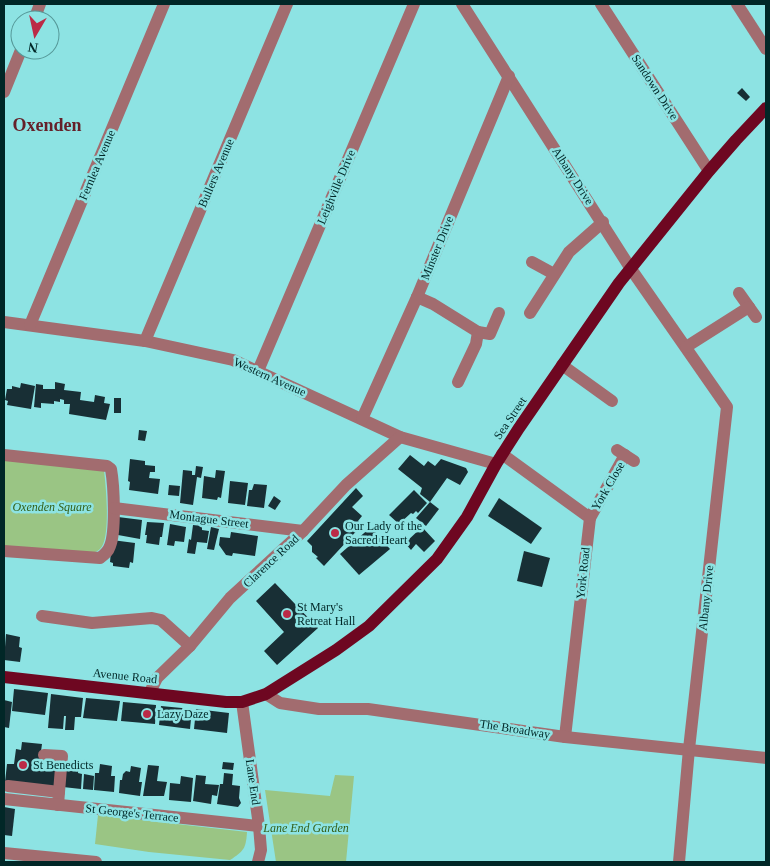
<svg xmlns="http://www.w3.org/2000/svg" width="770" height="866" viewBox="0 0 770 866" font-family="Georgia,serif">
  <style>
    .green { fill: #9ac584 }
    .building { fill: #182f35 }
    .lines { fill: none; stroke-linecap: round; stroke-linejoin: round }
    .minor { stroke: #a26c6f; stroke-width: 12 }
    .major { stroke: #6e0721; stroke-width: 12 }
    .poi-dot { fill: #bb2a46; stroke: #8de3e3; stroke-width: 2 }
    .labels { text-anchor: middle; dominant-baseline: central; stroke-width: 5; stroke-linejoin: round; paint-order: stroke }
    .street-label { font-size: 12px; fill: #012727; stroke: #8de3e3 }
    .park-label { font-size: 12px; font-style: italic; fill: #335e16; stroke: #8de3e3 }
    .poi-label { font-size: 12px; fill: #012727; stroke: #8de3e3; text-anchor: start }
    .district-label { font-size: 18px; font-weight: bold; fill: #652029; stroke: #8de3e3 }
  </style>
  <rect width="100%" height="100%" fill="#8de3e3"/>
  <g class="green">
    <path d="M4,459L104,471C106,486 111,539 100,549C97,552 92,553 89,554L4,547Z"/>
    <polygon points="335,775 354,776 346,862 276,862 265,790 330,796"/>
    <path d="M98,815L247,832C246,848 244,851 230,860L149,852L95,844Z"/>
  </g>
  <g class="building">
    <polygon points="742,88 750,97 746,101 737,93"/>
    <polygon points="55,382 65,384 64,390 81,392 80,400 94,402 95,395 105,397 104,403 110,404 106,420 69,414 70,404 64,404 64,400 60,399 60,402 54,401 54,404 41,403 41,408 34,407 36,384 43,385 43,389 55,389"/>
    <polygon points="21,383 35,386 31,409 7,405 8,401 5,400 7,389 12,389 12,386 20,388"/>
    <rect x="114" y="398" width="7" height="15"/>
    <polygon points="139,430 147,431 145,441 138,440"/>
    <polygon points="410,455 424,466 428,461 435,466 441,459 466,468 468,472 460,485 447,478 430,502 420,494 422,488 398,469"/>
    <polygon points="130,459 145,461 145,465 155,466 155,472 150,472 149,478 160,479 158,494 129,490 130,482 128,481"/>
    <polygon points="196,466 203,467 201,478 197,477 193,505 180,503 183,470 192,471 192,475 195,475"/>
    <polygon points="216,470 225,471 221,498 218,497 217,500 202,498 204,476 215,478"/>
    <polygon points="230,481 248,483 245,505 228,503"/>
    <polygon points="254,484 267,485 264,508 247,506 249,490 252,490"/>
    <polygon points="169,485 180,486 179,496 168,495"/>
    <polygon points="356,488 363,496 352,507 362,516 358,521 362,525 324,566 316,558 318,557 312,552 312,546 307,541"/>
    <polygon points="414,490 427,503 418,513 416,511 413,514 411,513 399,524 389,515"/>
    <polygon points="274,496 281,501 275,510 268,506"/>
    <polygon points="499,498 542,528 531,544 488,516"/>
    <polygon points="430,502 439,509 426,526 416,518"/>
    <polygon points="118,517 142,520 140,539 118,535"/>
    <polygon points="147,522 164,523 162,537 160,537 159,545 146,543 147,535 145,535"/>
    <polygon points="170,524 186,527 184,542 175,541 174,546 167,545"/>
    <polygon points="193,525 202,526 202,530 209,531 207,543 197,542 195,554 187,553 189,539 191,540"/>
    <polygon points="211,527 219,529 214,550 207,549"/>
    <polygon points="371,527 390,549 359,575 340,554"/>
    <polygon points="422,527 435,541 424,552 416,544 411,550 405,543"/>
    <polygon points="231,532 258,536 255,556 233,553 232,556 226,555 219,545 220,537 230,538"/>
    <polygon points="112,540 135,543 133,563 130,562 129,568 113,566 113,563 110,562"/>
    <polygon points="524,551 550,558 542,587 517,581"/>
    <polygon points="275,583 318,628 277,665 264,651 284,632 256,601"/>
    <polygon points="6,634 20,637 19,647 22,648 20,662 4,660"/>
    <polygon points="14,689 48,693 45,715 12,711"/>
    <polygon points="51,694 83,698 81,717 75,717 74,730 65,730 66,716 64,716 63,729 48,728"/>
    <polygon points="86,698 120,701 117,721 83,718"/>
    <polygon points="4,700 12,702 9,728 4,727"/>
    <polygon points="123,702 156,705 155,724 121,721"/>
    <polygon points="161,706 192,709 190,729 159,725"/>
    <polygon points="196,709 229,713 227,733 194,729"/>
    <polygon points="22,742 42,744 39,766 44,767 44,769 59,771 57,788 5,782 7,764 14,764 16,749 21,750"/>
    <polygon points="68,762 79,763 78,773 82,774 81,789 63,787"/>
    <polygon points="223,762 234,763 233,770 222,769"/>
    <polygon points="100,764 112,766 111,776 115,776 114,792 94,790 95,773 99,773"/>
    <polygon points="148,765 159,766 157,781 167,782 164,796 143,796"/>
    <polygon points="131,766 141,768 139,782 142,782 140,796 119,793 120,780 122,780 123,774 126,771 130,772"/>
    <polygon points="224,773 233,774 232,785 240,786 239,798 241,803 238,807 217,804 220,784 223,784"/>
    <polygon points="84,774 94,776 93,790 83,789"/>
    <polygon points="196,775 206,776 205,784 219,785 217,796 212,795 211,804 193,801"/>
    <polygon points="181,776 193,778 191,802 169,800 170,783 180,784"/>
    <polygon points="4,807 15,809 12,836 4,835"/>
  </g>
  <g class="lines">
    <g class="minor">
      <polyline points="462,4 631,269 727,407 689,749 679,862"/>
      <polyline points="601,4 709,171"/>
      <polyline points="737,4 766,49"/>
      <polyline points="34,20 40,4"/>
      <polyline points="4,92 21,50"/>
      <polyline points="532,262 554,274"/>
      <polyline points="739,293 756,317"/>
      <polyline points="417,297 433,304 478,332 476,344 458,382"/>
      <polyline points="530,313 569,252 603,222"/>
      <polyline points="4,322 145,341 233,360 400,437 496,464"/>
      <polyline points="30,325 164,4"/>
      <polyline points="478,332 490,334 499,313"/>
      <polyline points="145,341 287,4"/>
      <polyline points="686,347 749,307"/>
      <polyline points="562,365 612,401"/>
      <polyline points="258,371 414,4"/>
      <polyline points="362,419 417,297 509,76"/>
      <polyline points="617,450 634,461"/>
      <polyline points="502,454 590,518 565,737"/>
      <path d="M4,455L107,466L111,469C114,486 116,531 110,546C108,552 105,554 100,558L4,551"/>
      <polyline points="114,508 303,531"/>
      <polyline points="590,518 625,455"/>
      <polyline points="42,616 92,623 152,618 161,620 190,646"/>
      <polyline points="150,692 157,678 190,646 230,598 303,531 346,485 400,437"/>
      <polyline points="266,694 280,703 319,709 368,709 565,737 766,758"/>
      <polyline points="242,702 259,826 261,850 258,862"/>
      <polyline points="44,755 62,756 59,792"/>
      <polyline points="8,786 59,792 58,805"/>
      <polyline points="4,799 259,826"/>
      <polyline points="4,853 96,862"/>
    </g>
    <polyline class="major" points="4,677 226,702 242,702 266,694 336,650 369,626 437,559 467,517 496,464 519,428 619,283 709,171 736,140 766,108"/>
  </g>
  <g class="poi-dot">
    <circle cx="335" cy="533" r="5"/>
    <circle cx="287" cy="614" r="5"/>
    <circle cx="147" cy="714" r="5"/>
    <circle cx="23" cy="765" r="5"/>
  </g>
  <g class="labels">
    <g class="street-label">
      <text transform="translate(655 87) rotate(57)">Sandown Drive</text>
      <text transform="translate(97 165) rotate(-67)">Fernlea Avenue</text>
      <text transform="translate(216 173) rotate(-67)">Bullers Avenue</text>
      <text transform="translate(573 176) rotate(57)">Albany Drive</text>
      <text transform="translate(336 187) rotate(-67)">Leighville Drive</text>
      <text transform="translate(437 248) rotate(-68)">Minster Drive</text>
      <text transform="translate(270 377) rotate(24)">Western Avenue</text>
      <text transform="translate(510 418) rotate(-56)">Sea Street</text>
      <text transform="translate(608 486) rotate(-60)">York Close</text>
      <text transform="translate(209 519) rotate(7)">Montague Street</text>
      <text transform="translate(271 561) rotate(-43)">Clarence Road</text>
      <text transform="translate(583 573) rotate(-84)">York Road</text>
      <text transform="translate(706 598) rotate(-84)">Albany Drive</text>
      <text transform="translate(125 676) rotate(6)">Avenue Road</text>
      <text transform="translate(515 729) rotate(9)">The Broadway</text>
      <text transform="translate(253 782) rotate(82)">Lane End</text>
      <text transform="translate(132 813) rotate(6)">St George's Terrace</text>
    </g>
    <g class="park-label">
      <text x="52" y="507">Oxenden Square</text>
      <text x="306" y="828">Lane End Garden</text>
    </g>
    <g class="poi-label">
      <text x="345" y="526">Our Lady of the<tspan x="345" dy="14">Sacred Heart</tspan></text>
      <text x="297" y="607">St Mary's<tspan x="297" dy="14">Retreat Hall</tspan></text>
      <text x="157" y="714">Lazy Daze</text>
      <text x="33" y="765">St Benedicts</text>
    </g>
    <g class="district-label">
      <text x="47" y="125">Oxenden</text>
    </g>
  </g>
  <rect width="770" height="866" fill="none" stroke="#012727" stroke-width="10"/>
  <g transform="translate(35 35) rotate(189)"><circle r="24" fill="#8de3e3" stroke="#559898"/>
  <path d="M0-4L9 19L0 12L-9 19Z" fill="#bb2a46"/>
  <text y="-8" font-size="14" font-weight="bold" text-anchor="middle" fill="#012727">N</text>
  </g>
</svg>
